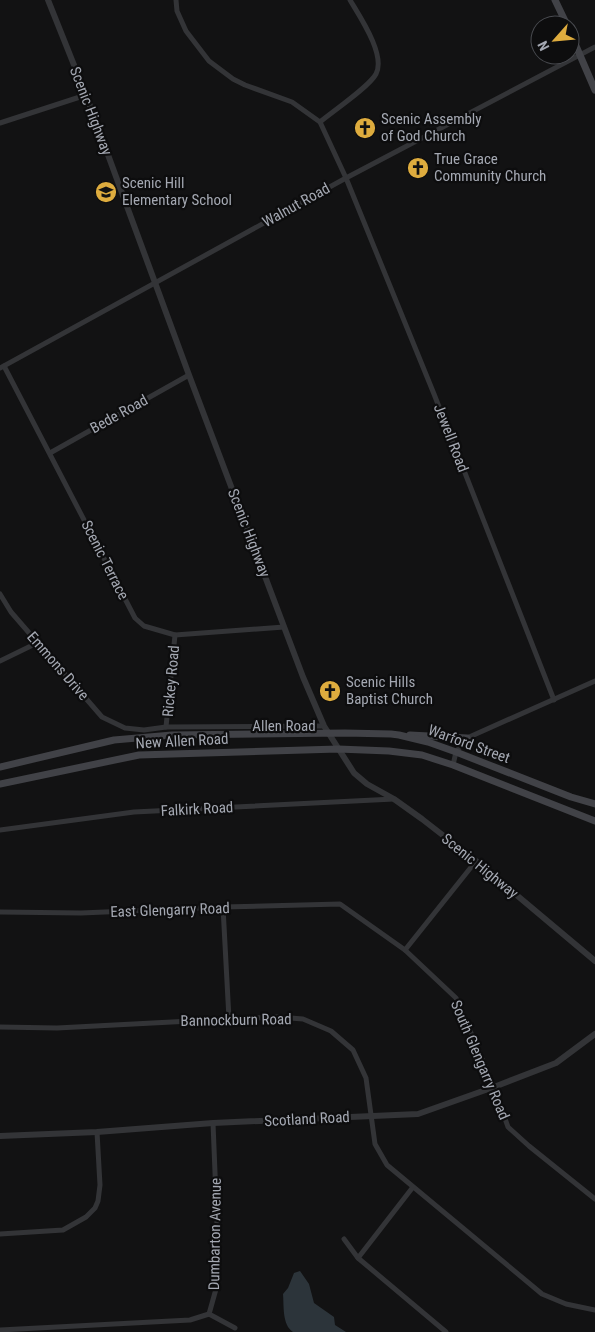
<svg xmlns="http://www.w3.org/2000/svg" width="595" height="1332" viewBox="0 0 595 1332" font-family="'Roboto Condensed',sans-serif">
  <style>
    .water { fill: #2c343a }
    .lines { fill: none; stroke-linecap: round; stroke-linejoin: round }
    .minor { stroke: #333437; stroke-width: 5 }
    .tertiary { stroke: #333437; stroke-width: 6 }
    .secondary { stroke: #414247; stroke-width: 7 }
    .labels { text-anchor: middle; dominant-baseline: central; stroke-width: 4.5; stroke-linejoin: round; paint-order: stroke }
    .street-label { font-size: 15px; fill: #a4a8b2; stroke: #0d0d0e }
    .poi-label { font-size: 15px; fill: #a4a8b2; stroke: #0d0d0e; text-anchor: start }
  </style>
  <rect width="100%" height="100%" fill="#121213"/>
  <path class="water" d="M300,1271L309,1284L314,1303L334,1317L335,1325L346,1332H293C282,1325 284,1306 283,1294L288,1288L294,1273Z"/>
  <g class="lines">
    <g class="minor">
      <polyline points="176,0 177,11 186,31 209,61 233,79 245,85 292,102 320,122 346,178 434,394 554,700"/>
      <path d="M320,122C333,111 369,87 376,74C386,55 360,17 350,0"/>
      <polyline points="0,123 86,95"/>
      <polyline points="4,366 135,618 144,626 175,635 284,627"/>
      <polyline points="0,368 346,178 595,47"/>
      <polyline points="50,453 189,375"/>
      <polyline points="0,594 11,612 102,717 125,728 144,730 166,727 324,726"/>
      <polyline points="0,661 37,643"/>
      <polyline points="166,727 175,635"/>
      <polyline points="453,765 456,752 467,738 595,681"/>
      <polyline points="0,830 134,812 394,799"/>
      <polyline points="223,907 229,1019"/>
      <polyline points="0,912 81,913 223,907 340,904 405,950 456,998 494,1087 508,1127 529,1146 595,1199"/>
      <polyline points="405,950 476,861"/>
      <polyline points="0,1027 57,1028 229,1019 278,1017 303,1019 331,1031 353,1050 366,1078 375,1144 387,1165 542,1294 566,1304 595,1310"/>
      <polyline points="0,1234 63,1230 86,1217 95,1208 98,1201 100,1185 97,1132"/>
      <polyline points="344,1239 358,1258 446,1332"/>
      <polyline points="358,1258 413,1187"/>
      <polyline points="209,1314 216,1289 213,1268 217,1222 213,1123"/>
      <polyline points="209,1314 235,1328"/>
      <polyline points="0,1330 190,1320 209,1314"/>
    </g>
    <g class="tertiary">
      <polyline points="48,0 86,95 189,375 303,677 324,726 354,773 367,784 394,799 422,819 476,861 595,961"/>
      <polyline points="0,1136 97,1132 213,1123 418,1114 494,1087 556,1063 595,1034"/>
    </g>
    <g class="secondary">
      <polyline points="555,0 567,25"/>
      <polyline points="570,32 595,90"/>
      <polyline points="410,735 467,738"/>
      <polyline points="0,767 114,740 172,735 345,733 391,734 399,735 428,742 456,752 571,797 595,804"/>
      <polyline points="0,784 139,755 338,749 389,751 422,755 453,765 595,821"/>
    </g>
  </g>
  <defs>
    <g id="church-disc" transform="scale(1.125)"><circle r="9.5" fill="#deac3e" stroke="#0d0d0e"/><path d="M-1.2-6h2.4v3.5h3.3v2.4h-3.3V6h-2.4V-.1h-3.3v-2.4h3.3Z" fill="#111"/></g>
    <g id="school-disc" transform="scale(1.125)"><circle r="9.5" fill="#deac3e" stroke="#0d0d0e"/><path d="M0-5L7-2L0 1L-7-2ZM-4 1L0 2.5L4 1V4Q0 6-4 4Z" fill="#111"/></g>
  </defs>
  <g fill-rule="evenodd">
    <use href="#church-disc" x="365" y="128"/>
    <use href="#church-disc" x="418" y="168"/>
    <use href="#school-disc" x="106" y="192"/>
    <use href="#church-disc" x="330" y="691"/>
  </g>
  <g class="labels">
    <g class="street-label">
      <text transform="translate(91 111) rotate(69)">Scenic Highway</text>
      <text transform="translate(296 205) rotate(-29)">Walnut Road</text>
      <text transform="translate(119 414) rotate(-29)">Bede Road</text>
      <text transform="translate(451 438) rotate(69)">Jewell Road</text>
      <text transform="translate(249 533) rotate(69)">Scenic Highway</text>
      <text transform="translate(105 560) rotate(63)">Scenic Terrace</text>
      <text transform="translate(58 666) rotate(49)">Emmons Drive</text>
      <text transform="translate(171 681) rotate(-85)">Rickey Road</text>
      <text x="284" y="726">Allen Road</text>
      <text transform="translate(182 741) rotate(-3)">New Allen Road</text>
      <text transform="translate(469 744) rotate(20)">Warford Street</text>
      <text transform="translate(197 809) rotate(-3)">Falkirk Road</text>
      <text transform="translate(480 866) rotate(39)">Scenic Highway</text>
      <text transform="translate(170 910) rotate(-2)">East Glengarry Road</text>
      <text transform="translate(236 1020) rotate(-1)">Bannockburn Road</text>
      <text transform="translate(480 1060) rotate(67)">South Glengarry Road</text>
      <text transform="translate(307 1119) rotate(-3)">Scotland Road</text>
      <text transform="translate(215 1234) rotate(-89)">Dumbarton Avenue</text>
    </g>
    <g class="poi-label">
      <text x="381" y="119">Scenic Assembly<tspan x="381" dy="17">of God Church</tspan></text>
      <text x="434" y="159">True Grace<tspan x="434" dy="17">Community Church</tspan></text>
      <text x="122" y="183">Scenic Hill<tspan x="122" dy="17">Elementary School</tspan></text>
      <text x="346" y="682">Scenic Hills<tspan x="346" dy="17">Baptist Church</tspan></text>
    </g>
  </g>
  <g transform="translate(555 40) rotate(243)"><circle r="24" fill="#0d0d0e" stroke="#494b50"/>
  <path d="M0-4L9 19L0 12L-9 19Z" fill="#deac3e"/>
  <text y="-8" font-size="14" font-weight="bold" text-anchor="middle" fill="#a4a8b2">N</text>
  </g>
</svg>
